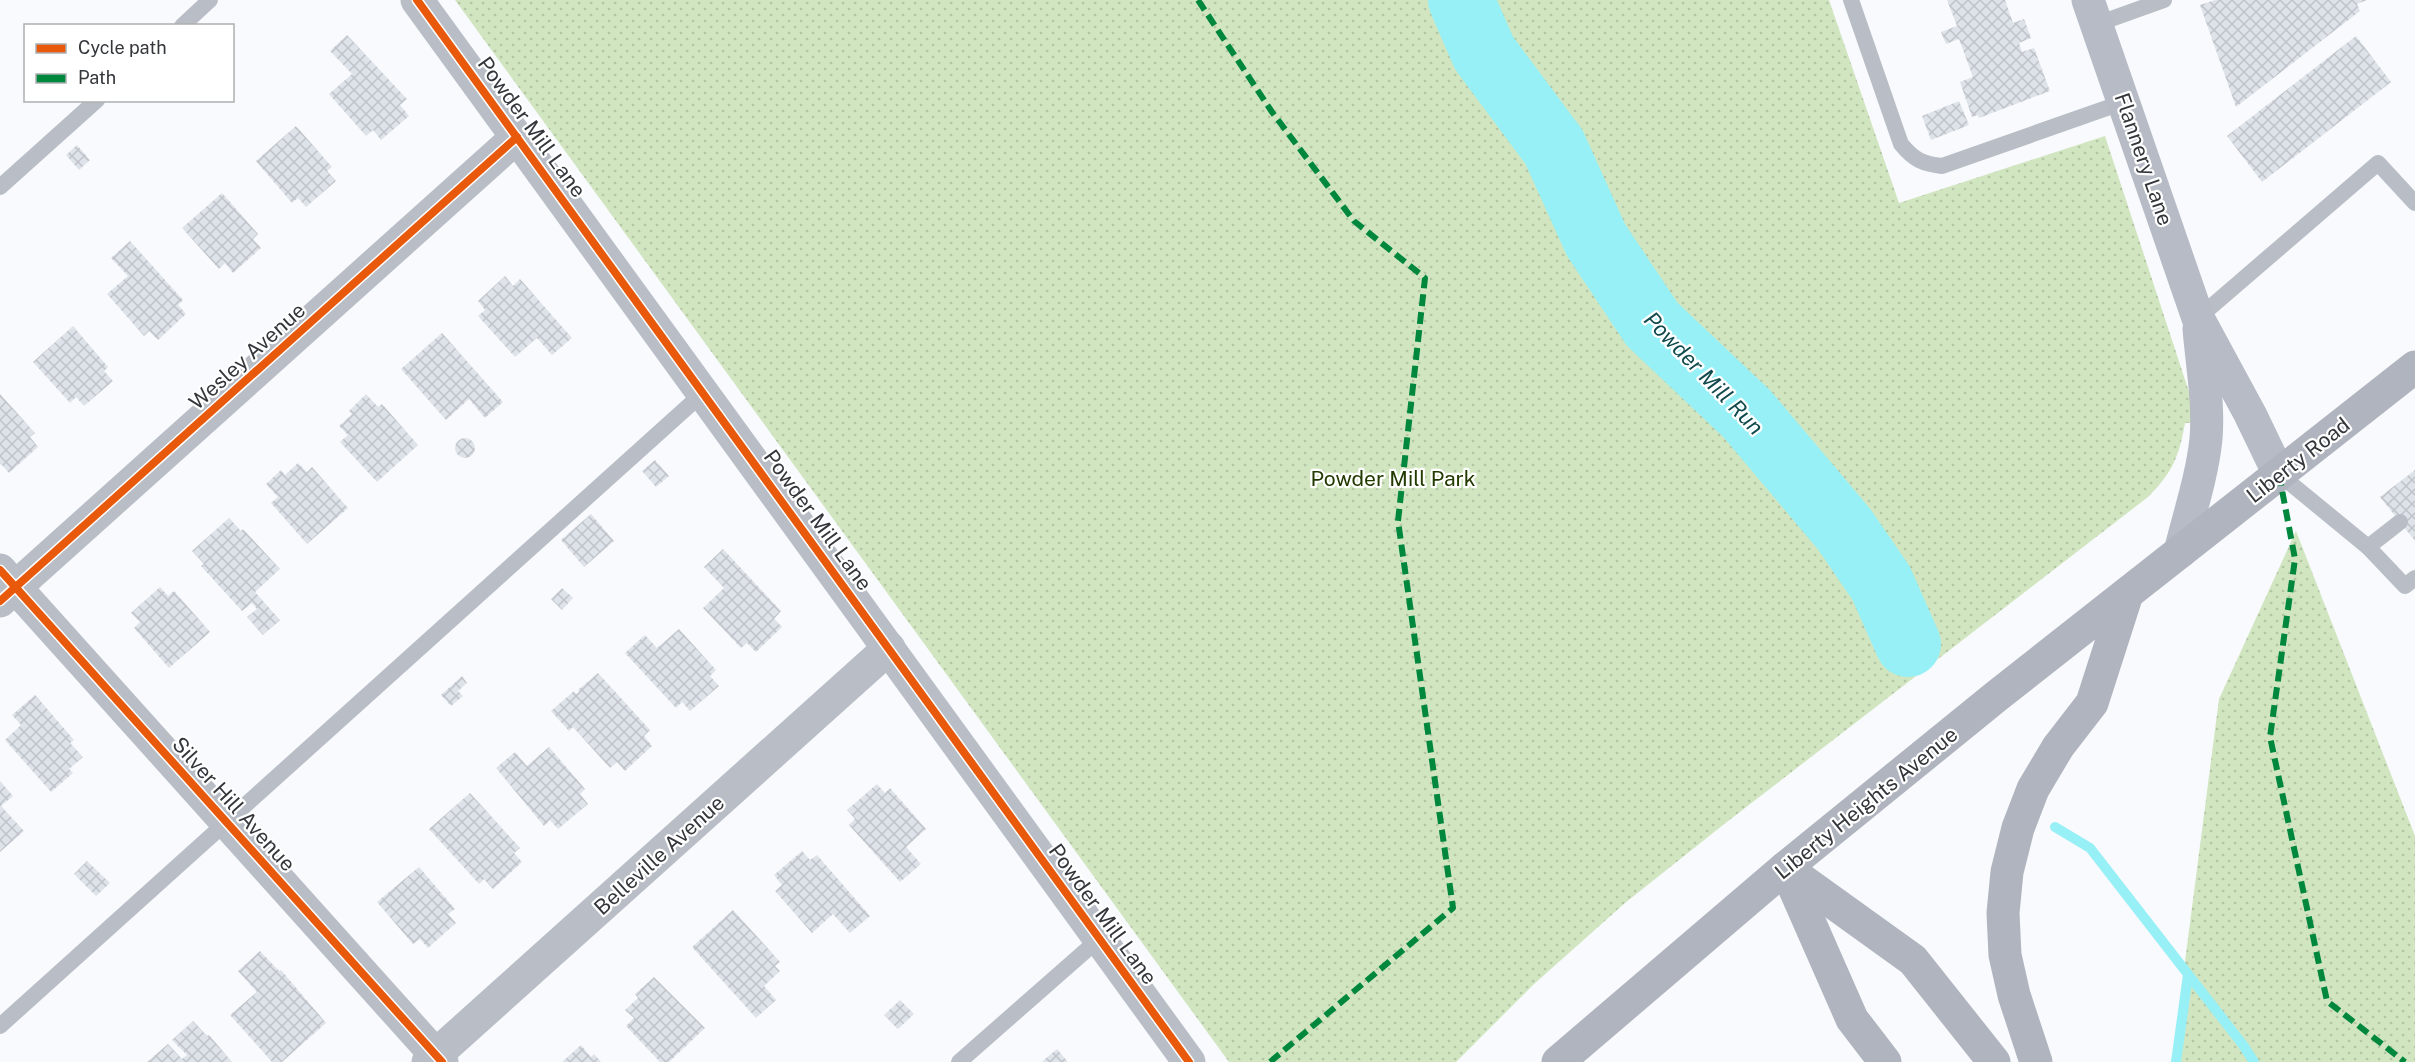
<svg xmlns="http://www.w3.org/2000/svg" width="2415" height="1062" viewBox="0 0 2415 1062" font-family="'Public Sans',sans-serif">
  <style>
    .grass { fill: url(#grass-dots) }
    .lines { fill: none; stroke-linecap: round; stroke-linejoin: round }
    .stream { stroke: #97f0f6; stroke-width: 10 }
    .river { stroke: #97f0f6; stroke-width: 66 }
    .building { fill: url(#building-cross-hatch) }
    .lane { stroke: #b8bdc6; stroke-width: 16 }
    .street { stroke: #b8bdc6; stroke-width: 33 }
    .secondary { stroke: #b7bbc6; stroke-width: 33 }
    .primary { stroke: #b0b4be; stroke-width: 33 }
    .quiet { stroke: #00873e; stroke-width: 6; stroke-dasharray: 12 6; stroke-linecap: butt }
    .cycleway-casing { stroke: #fff; stroke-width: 11 }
    .cycleway { stroke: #e8590c; stroke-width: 8 }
    .labels { text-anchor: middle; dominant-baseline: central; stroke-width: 4.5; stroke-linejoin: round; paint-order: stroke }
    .street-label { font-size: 21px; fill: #33363a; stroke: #fff }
    .park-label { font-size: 21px; fill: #223900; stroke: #fff }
    .water-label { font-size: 22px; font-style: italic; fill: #114a4d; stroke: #fff }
  </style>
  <defs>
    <pattern id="grass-dots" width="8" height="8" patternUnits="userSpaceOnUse" patternTransform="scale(1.5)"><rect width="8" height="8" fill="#d1e6c0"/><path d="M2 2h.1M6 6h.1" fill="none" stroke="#b4c6a6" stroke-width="1.8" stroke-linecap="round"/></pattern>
    <pattern id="building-cross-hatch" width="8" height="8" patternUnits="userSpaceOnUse" patternTransform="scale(1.5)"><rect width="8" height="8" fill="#dee3ea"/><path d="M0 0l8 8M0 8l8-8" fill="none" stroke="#bfc3c9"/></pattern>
  </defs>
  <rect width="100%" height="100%" fill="#f8fafd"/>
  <g class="grass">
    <path d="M455,0H1829L1899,203L2105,136L2192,401L2193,423H2185C2179,457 2172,473 2148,497L1723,825L1625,903L1533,985L1456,1062H1229Z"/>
    <polygon points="2296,531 2415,836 2415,1062 2172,1062 2219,699"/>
  </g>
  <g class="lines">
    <g class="stream">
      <polyline points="2055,827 2090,848 2243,1045 2254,1062"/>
      <polyline points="2176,1062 2188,975"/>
    </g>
    <polyline class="river" points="1461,0 1484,53 1554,147 1596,240 1652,324 1747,414 1844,529 1881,583 1908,644"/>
  </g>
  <g class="building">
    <polygon points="1947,0 2005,0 2013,23 2024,19 2031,38 2019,43 2022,52 2034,48 2050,91 1979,118 1978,115 1972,117 1960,82 1973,77 1959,39 1946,44 1941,32 1957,26"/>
    <polygon points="2215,0 2367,0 2357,4 2360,11 2236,107 2200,5"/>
    <polygon points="347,35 407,99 400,105 409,116 381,140 373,130 366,136 329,94 352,74 330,51"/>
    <polygon points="2356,36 2391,82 2262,182 2227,136"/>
    <polygon points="1959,101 1969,125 1931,140 1922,116"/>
    <polygon points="296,126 332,167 327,171 336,181 306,207 298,198 292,203 256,161"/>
    <polygon points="77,145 90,160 79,170 66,155"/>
    <polygon points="222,193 258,234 253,239 261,248 233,273 225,263 219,269 182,228"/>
    <polygon points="130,241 183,300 178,305 186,314 158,340 149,331 144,336 107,294 128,276 111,258"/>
    <polygon points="505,276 513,286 520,279 572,338 552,355 537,338 515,357 478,316 485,310 478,301"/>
    <polygon points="73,326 108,367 104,371 113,381 84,406 76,397 70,403 33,362"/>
    <polygon points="442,333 503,402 485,418 469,399 446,420 401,369"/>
    <polygon points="0,394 35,433 30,437 38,447 9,473 1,464 0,465"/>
    <polygon points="366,394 378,407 382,404 418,445 377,482 340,442 348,435 339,426 352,414 349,411"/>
    <circle cx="465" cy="448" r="10"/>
    <polygon points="655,460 669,476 656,487 642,471"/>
    <polygon points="298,463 307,472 312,467 348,508 307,544 271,503 278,497 266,484 281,470 285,475"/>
    <polygon points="2415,470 2415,541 2380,497"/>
    <polygon points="591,514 614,541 584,567 561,540"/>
    <polygon points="229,518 241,531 243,529 280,569 255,592 280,620 263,635 247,617 257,609 252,603 242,611 201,566 204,564 192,551"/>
    <polygon points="723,549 781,611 774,619 782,627 756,652 747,643 741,648 703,608 724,588 704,567"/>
    <polygon points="160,587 168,596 174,591 210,632 169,668 134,628 140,622 131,613"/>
    <polygon points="562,588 573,598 562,610 551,599"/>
    <polygon points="679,629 716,670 710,676 719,686 690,711 682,702 676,708 625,653 645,635 657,648"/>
    <polygon points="598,673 650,730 644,736 652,746 625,771 617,762 610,768 573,727 569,731 551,711 574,691 576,694 579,692 578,690"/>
    <polygon points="462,676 467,683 458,691 463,696 451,706 441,695"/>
    <polygon points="35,695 74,740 70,743 83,757 69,769 73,773 51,792 5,740 21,725 12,715"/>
    <polygon points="549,747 585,789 580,794 588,804 558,829 550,820 544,826 496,768 515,752 527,766"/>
    <polygon points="0,781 13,796 1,806 24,831 0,852"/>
    <polygon points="877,784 885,793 890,788 926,829 906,847 921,864 900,882 849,825 855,819 847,810"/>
    <polygon points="470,793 520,848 514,853 522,862 493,889 484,879 479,884 429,829"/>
    <polygon points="802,851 810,860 817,855 870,916 850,933 833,914 812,933 775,891 782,885 774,875"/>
    <polygon points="87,861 110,883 96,896 74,874"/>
    <polygon points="419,867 455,909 448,914 456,923 428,948 420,939 413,944 377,902"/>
    <polygon points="733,910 780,962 775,966 780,971 764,986 776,1000 756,1018 692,947"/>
    <polygon points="260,951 279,971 281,970 326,1023 282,1062 272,1062 230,1015 257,992 238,971"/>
    <polygon points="654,977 705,1028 669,1062 660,1062 626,1026 634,1018 625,1010 638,998 635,994"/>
    <polygon points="900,1000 914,1014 898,1029 884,1015"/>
    <polygon points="193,1021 207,1036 209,1035 232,1062 147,1062 168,1044 182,1059 187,1055 172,1040"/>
    <polygon points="581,1045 591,1057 594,1054 601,1062 562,1062"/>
    <polygon points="1057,1049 1068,1062 1042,1062 1045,1059"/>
  </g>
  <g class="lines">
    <g class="lane">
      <path d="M1851,0L1901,144C1914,160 1923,164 1942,166L2124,102"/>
      <polyline points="2097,24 2164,0"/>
      <polyline points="182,26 210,0"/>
      <polyline points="0,187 97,100"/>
      <polyline points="2198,318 2378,163 2415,203"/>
      <polyline points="2279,474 2368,547 2405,586 2415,578"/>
      <polyline points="2368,547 2400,522"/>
      <polyline points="0,1026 703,393"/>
      <polyline points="959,1062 1099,939"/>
    </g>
    <g class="street">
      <polyline points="417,0 1189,1062"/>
      <polyline points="0,570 442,1062"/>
      <polyline points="0,601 517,137"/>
      <polyline points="428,1062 889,648"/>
    </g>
    <g class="secondary">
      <polyline points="2088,0 2198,318 2250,414 2279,474"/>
      <path d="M2180,552C2189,515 2202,477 2206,439C2209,403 2202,365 2199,329"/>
    </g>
    <g class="primary">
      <polyline points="1785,868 1913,960 1994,1062"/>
      <polyline points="1786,869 1852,1019 1885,1062"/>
      <polyline points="1558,1062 1785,868 1998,695 2415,367"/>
      <polyline points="2036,1062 2014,995 2005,955 2003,913 2007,872 2018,828 2033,789 2058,747 2092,703 2127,594"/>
    </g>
    <g class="quiet">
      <polyline points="1198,0 1272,112 1354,221 1425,278 1398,521 1453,908 1270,1062"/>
      <polyline points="2279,474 2295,559 2270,737 2327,1001 2405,1062"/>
    </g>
    <g class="cycleway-casing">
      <g id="cycleway">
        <polyline points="417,0 1189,1062"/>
        <polyline points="0,570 442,1062"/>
        <polyline points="0,601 517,137"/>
      </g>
    </g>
    <use href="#cycleway" class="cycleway"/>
  </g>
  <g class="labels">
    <g class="street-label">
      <text transform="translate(532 127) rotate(54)">Powder Mill Lane</text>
      <text transform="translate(2144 159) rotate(71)">Flannery Lane</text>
      <text transform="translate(247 356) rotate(-42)">Wesley Avenue</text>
      <text transform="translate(2298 460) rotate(-38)">Liberty Road</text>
      <text transform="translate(818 520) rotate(54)">Powder Mill Lane</text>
      <text transform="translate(1866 803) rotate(-39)">Liberty Heights Avenue</text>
      <text transform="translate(234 804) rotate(48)">Silver Hill Avenue</text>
      <text transform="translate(659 855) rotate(-42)">Belleville Avenue</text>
      <text transform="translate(1103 914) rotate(54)">Powder Mill Lane</text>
    </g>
    <g class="park-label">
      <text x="1393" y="478">Powder Mill Park</text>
    </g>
    <g class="water-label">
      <text transform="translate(1704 373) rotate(46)">Powder Mill Run</text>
    </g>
  </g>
  <rect x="24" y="24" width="210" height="78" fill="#ffffff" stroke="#adafb0" stroke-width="1.5"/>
  <rect x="36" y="44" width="30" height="9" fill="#e8590c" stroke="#adafb0" stroke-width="1.5"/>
  <text x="78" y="54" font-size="18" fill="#33363a">Cycle path</text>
  <rect x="36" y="74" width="30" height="9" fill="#00873e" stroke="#adafb0" stroke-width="1.5"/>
  <text x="78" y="84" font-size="18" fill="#33363a">Path</text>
</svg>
